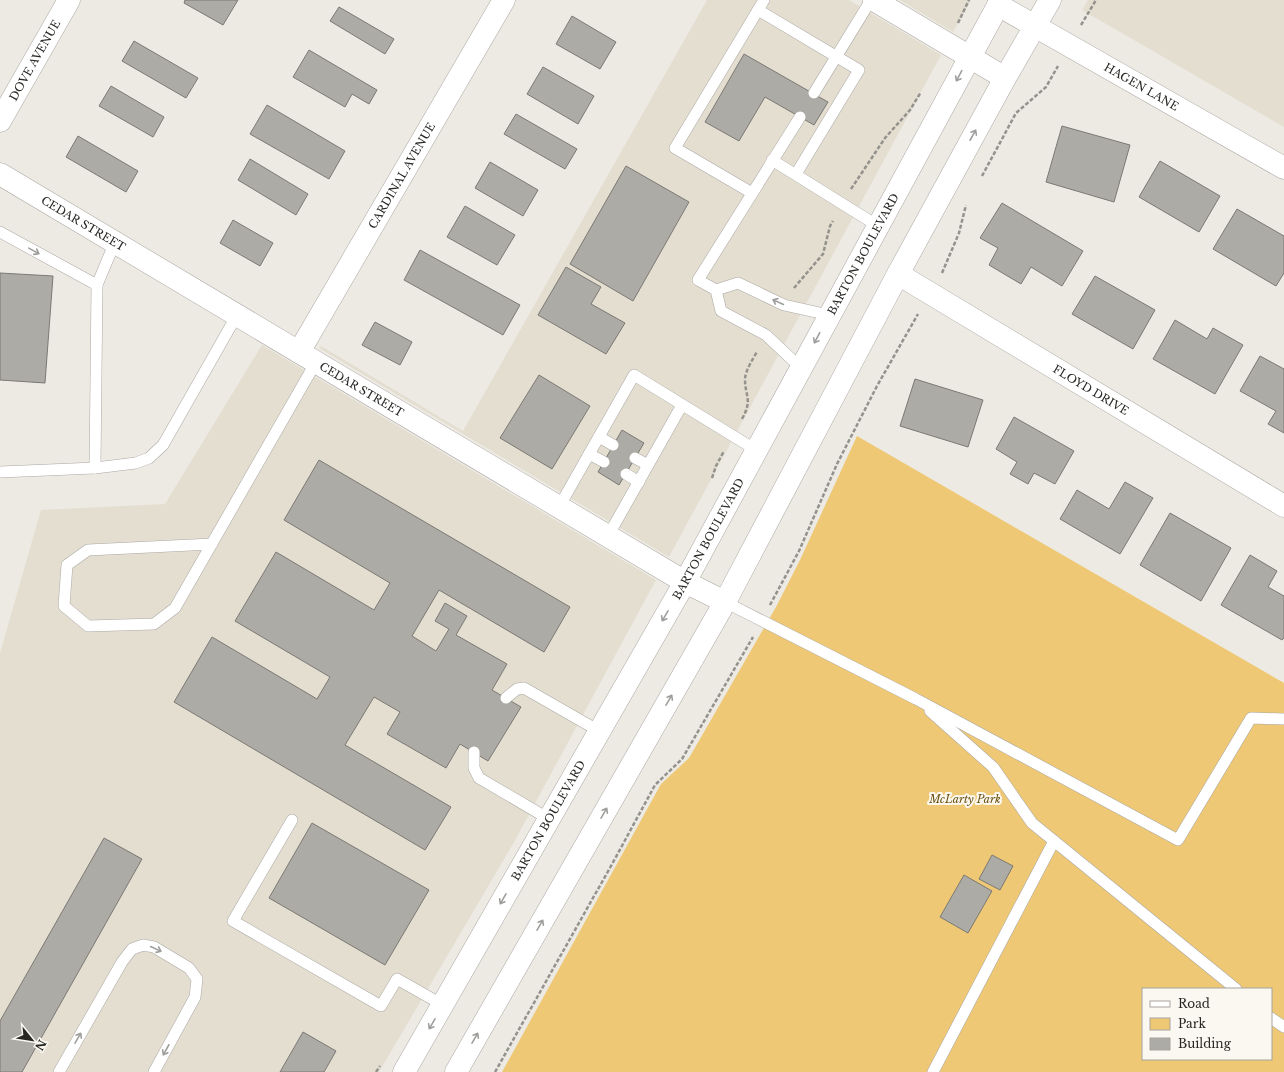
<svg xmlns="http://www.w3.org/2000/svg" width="1284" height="1072" viewBox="0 0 1284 1072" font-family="'Libre Baskerville',serif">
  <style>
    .built { fill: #e4ded1 }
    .green { fill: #eec874; fill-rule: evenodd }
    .building { fill: #adaba5; stroke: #7c7974 }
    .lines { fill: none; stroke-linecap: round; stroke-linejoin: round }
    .service-casing { stroke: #aba8a3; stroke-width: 12 }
    .minor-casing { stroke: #aba8a3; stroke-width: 23 }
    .secondary-casing { stroke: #aba8a3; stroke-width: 23 }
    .path { stroke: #94928d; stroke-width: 2.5; stroke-dasharray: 4 2; stroke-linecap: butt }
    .service { stroke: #fff; stroke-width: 11 }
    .minor { stroke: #fff; stroke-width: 22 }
    .secondary { stroke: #fff; stroke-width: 22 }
    .oneway { stroke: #9e9e9c }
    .labels { text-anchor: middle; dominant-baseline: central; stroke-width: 4; stroke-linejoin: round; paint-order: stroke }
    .street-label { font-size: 11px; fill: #282724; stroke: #fbf8f1 }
    .park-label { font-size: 11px; font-style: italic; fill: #684f0b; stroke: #fbf8f1 }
  </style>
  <rect width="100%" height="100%" fill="#edeae4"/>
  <g class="built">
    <polygon points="707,0 849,0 941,55 669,557 319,348 321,346 463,431"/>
    <polygon points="900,0 971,0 953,32"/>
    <polygon points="1088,0 1284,0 1284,127 1082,10"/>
    <polygon points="262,345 656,580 513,844 379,1072 0,1072 0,653 41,510 165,504"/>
  </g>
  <path class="green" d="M857,436L1284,683V1072H502L661,784L689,758L776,607L800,560ZM1143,989H1271V1059H1143Z"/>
  <g class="building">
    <polygon points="185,0 238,0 223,25 184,3"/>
    <polygon points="339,7 394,39 385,54 330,21"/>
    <polygon points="572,16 616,42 600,69 556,44"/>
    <polygon points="134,41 198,78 186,98 122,61"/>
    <polygon points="309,50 377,90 369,104 352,94 345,107 293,77"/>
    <polygon points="744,54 828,102 814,125 765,97 739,141 705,122"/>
    <polygon points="543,67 594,96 578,124 527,94"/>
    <polygon points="111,86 164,117 153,137 99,106"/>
    <polygon points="267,105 345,151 329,179 250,134"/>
    <polygon points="516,114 577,149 565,169 504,134"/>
    <polygon points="1062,126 1130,145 1114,202 1046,182"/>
    <polygon points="78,136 138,171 126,192 66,157"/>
    <polygon points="250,159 308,194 296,215 238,180"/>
    <polygon points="1160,161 1220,196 1199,232 1139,197"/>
    <polygon points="490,162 538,190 523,216 475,188"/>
    <polygon points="626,166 689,202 633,301 570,264"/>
    <polygon points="1002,203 1083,251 1062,286 1031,267 1021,284 989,265 998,248 980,238"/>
    <polygon points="465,206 515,235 497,265 447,237"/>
    <polygon points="1237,209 1284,236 1284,273 1276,286 1213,249"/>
    <polygon points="233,220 273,243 260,266 220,243"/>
    <polygon points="420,250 520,305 503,335 404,280"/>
    <polygon points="566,267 601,287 591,304 625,323 606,354 538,315"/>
    <polygon points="0,273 53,276 45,383 0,380"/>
    <polygon points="1095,276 1155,310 1133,349 1072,314"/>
    <polygon points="1175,320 1207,339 1213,328 1243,345 1215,394 1153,359"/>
    <polygon points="375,322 412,342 400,365 362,345"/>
    <polygon points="1260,356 1284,369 1284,433 1268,424 1276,411 1240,391"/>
    <polygon points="539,375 590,406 552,469 500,438"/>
    <polygon points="915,379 983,400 968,447 900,426"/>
    <polygon points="1014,417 1074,451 1055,484 1034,473 1028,484 1010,474 1017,462 996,449"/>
    <polygon points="622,430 644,443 619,485 598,472"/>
    <polygon points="319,460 570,607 544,652 439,590 412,636 436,651 449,629 435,621 445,603 467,616 456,635 507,664 492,690 521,707 488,761 460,744 446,768 387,734 400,712 374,697 345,745 451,807 425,850 174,702 212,637 317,699 330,677 235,621 276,552 374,610 390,583 284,520"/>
    <polygon points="1125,482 1153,498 1120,554 1060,519 1077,490 1109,509"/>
    <polygon points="1170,513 1231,548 1201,601 1140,565"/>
    <polygon points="1250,555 1277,571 1268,587 1284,596 1284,638 1282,640 1221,605"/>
    <polygon points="312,823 429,890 385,965 269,898"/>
    <polygon points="104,838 142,859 22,1072 0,1072 0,1021"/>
    <polygon points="992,855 1013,866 1000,890 979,879"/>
    <polygon points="964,875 992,891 968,933 940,917"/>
    <polygon points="303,1032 336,1051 324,1072 280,1072"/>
  </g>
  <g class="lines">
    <g class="service-casing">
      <g id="service">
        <polyline points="758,10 859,70 796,174"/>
        <polyline points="814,93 871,0"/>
        <polyline points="800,117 698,280 716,290 721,311 766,335 801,368"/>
        <polyline points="772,160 878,226"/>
        <polyline points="752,193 675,148 764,0"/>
        <polyline points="0,232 97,285"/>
        <polyline points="115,242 97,285 95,468 136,463 149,458 163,445 237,315"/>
        <polyline points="716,290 738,283 784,305 829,315"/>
        <polyline points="599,437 613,445"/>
        <polyline points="589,454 604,462"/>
        <polyline points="635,458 648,465"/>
        <polyline points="0,472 95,468"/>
        <polyline points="626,474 639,482"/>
        <polyline points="559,507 634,375 756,450"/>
        <polyline points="608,536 682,405"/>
        <polyline points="212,544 88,550 67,565 64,606 88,626 154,624 175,608 316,362"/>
        <polyline points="725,602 916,699 1178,840 1251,718 1284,719"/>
        <polyline points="506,698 517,689 524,688 599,731"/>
        <polyline points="930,711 993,767 1032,823 1236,989"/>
        <polyline points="474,752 474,768 479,778 549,819"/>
        <polyline points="292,820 233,921 381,1006 397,979 443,1005"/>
        <polyline points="1271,1018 1284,1027"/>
        <polyline points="59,1072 122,962 132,949 143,945 154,947 189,968 197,979 195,997 154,1072"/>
        <polyline points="933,1072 1054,841"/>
      </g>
    </g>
    <g class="minor-casing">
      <g id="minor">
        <polyline points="874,0 1005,78"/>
        <path id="s1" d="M998,5L1284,168"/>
        <path id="s2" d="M0,121L69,0"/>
        <path id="s3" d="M0,174L685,582L725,602"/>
        <path id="s4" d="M898,274L1284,506"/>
        <path id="s5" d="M299,352L504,0"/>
      </g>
    </g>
    <g class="secondary-casing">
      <g id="secondary">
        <path id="s6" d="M404,1072L685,582L1001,0"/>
        <polyline points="456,1072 725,602 898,274 1005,78 1050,0"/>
      </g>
    </g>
    <g class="path">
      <polyline points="958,23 969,0"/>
      <polyline points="1081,25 1096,0"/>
      <polyline points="982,176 1016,113 1046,87 1058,66"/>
      <polyline points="851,189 885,138 910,110 921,92"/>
      <polyline points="942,273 959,233 966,205"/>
      <polyline points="794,288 823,254 830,226 833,221"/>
      <path d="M742,419C753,399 745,397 745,379C745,372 753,358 757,352"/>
      <polyline points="712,478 716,466 724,451"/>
      <polyline points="770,605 799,551 837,464 877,386 918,314"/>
      <polyline points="376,1072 380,1066"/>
      <polyline points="495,1072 611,866 655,785 682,759 753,637"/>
    </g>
    <use href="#service" class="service"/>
    <use href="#minor" class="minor"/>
    <use href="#secondary" class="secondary"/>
  </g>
  <defs><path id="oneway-shaft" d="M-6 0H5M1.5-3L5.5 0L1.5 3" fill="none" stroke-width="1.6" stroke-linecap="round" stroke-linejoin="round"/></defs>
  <g class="oneway">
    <use href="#oneway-shaft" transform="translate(959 76) rotate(118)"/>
    <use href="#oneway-shaft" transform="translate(973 135) rotate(-61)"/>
    <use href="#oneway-shaft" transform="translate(34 251) rotate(29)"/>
    <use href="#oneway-shaft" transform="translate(778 302) rotate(-155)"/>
    <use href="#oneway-shaft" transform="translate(817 338) rotate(118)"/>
    <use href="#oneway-shaft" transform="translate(665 616) rotate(120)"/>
    <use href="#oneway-shaft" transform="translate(669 700) rotate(-60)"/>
    <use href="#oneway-shaft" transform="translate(604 813) rotate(-60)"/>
    <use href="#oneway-shaft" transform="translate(503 899) rotate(120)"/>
    <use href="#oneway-shaft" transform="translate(540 925) rotate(-60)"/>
    <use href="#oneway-shaft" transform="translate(156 949) rotate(25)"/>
    <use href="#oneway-shaft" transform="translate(432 1024) rotate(120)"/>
    <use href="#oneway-shaft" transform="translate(78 1038) rotate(-60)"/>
    <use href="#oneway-shaft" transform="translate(475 1038) rotate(-60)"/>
    <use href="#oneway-shaft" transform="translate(166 1050) rotate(119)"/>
  </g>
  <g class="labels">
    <g class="street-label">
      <text stroke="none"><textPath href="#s2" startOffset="70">DOVE AVENUE</textPath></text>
      <text stroke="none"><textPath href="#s1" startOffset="165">HAGEN LANE</textPath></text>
      <text stroke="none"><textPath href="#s5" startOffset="204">CARDINAL AVENUE</textPath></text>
      <text stroke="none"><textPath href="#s3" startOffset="97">CEDAR STREET</textPath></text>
      <text stroke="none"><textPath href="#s6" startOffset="938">BARTON BOULEVARD</textPath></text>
      <text stroke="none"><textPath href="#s3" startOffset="421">CEDAR STREET</textPath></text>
      <text stroke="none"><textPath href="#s4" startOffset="225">FLOYD DRIVE</textPath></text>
      <text stroke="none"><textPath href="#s6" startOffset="614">BARTON BOULEVARD</textPath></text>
      <text stroke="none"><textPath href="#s6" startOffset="290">BARTON BOULEVARD</textPath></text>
    </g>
    <g class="park-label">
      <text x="965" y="799">McLarty Park</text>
    </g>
  </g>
  <rect x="1142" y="988" width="130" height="72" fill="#fbf8f1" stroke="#a7a49f"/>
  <rect x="1150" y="1001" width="20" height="6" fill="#ffffff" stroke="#a7a49f"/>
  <text x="1178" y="1008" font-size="12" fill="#282724">Road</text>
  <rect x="1150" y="1018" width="20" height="12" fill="#eec874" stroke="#a7a49f"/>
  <text x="1178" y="1028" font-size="12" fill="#282724">Park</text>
  <rect x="1150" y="1038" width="20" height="12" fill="#adaba5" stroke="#a7a49f"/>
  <text x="1178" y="1048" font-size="12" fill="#282724">Building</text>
  <g transform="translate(32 1040) rotate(120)" stroke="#fbf8f1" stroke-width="3" paint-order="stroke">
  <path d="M0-3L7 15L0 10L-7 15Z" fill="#282724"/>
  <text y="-6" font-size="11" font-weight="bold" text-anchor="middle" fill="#282724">N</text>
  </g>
</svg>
